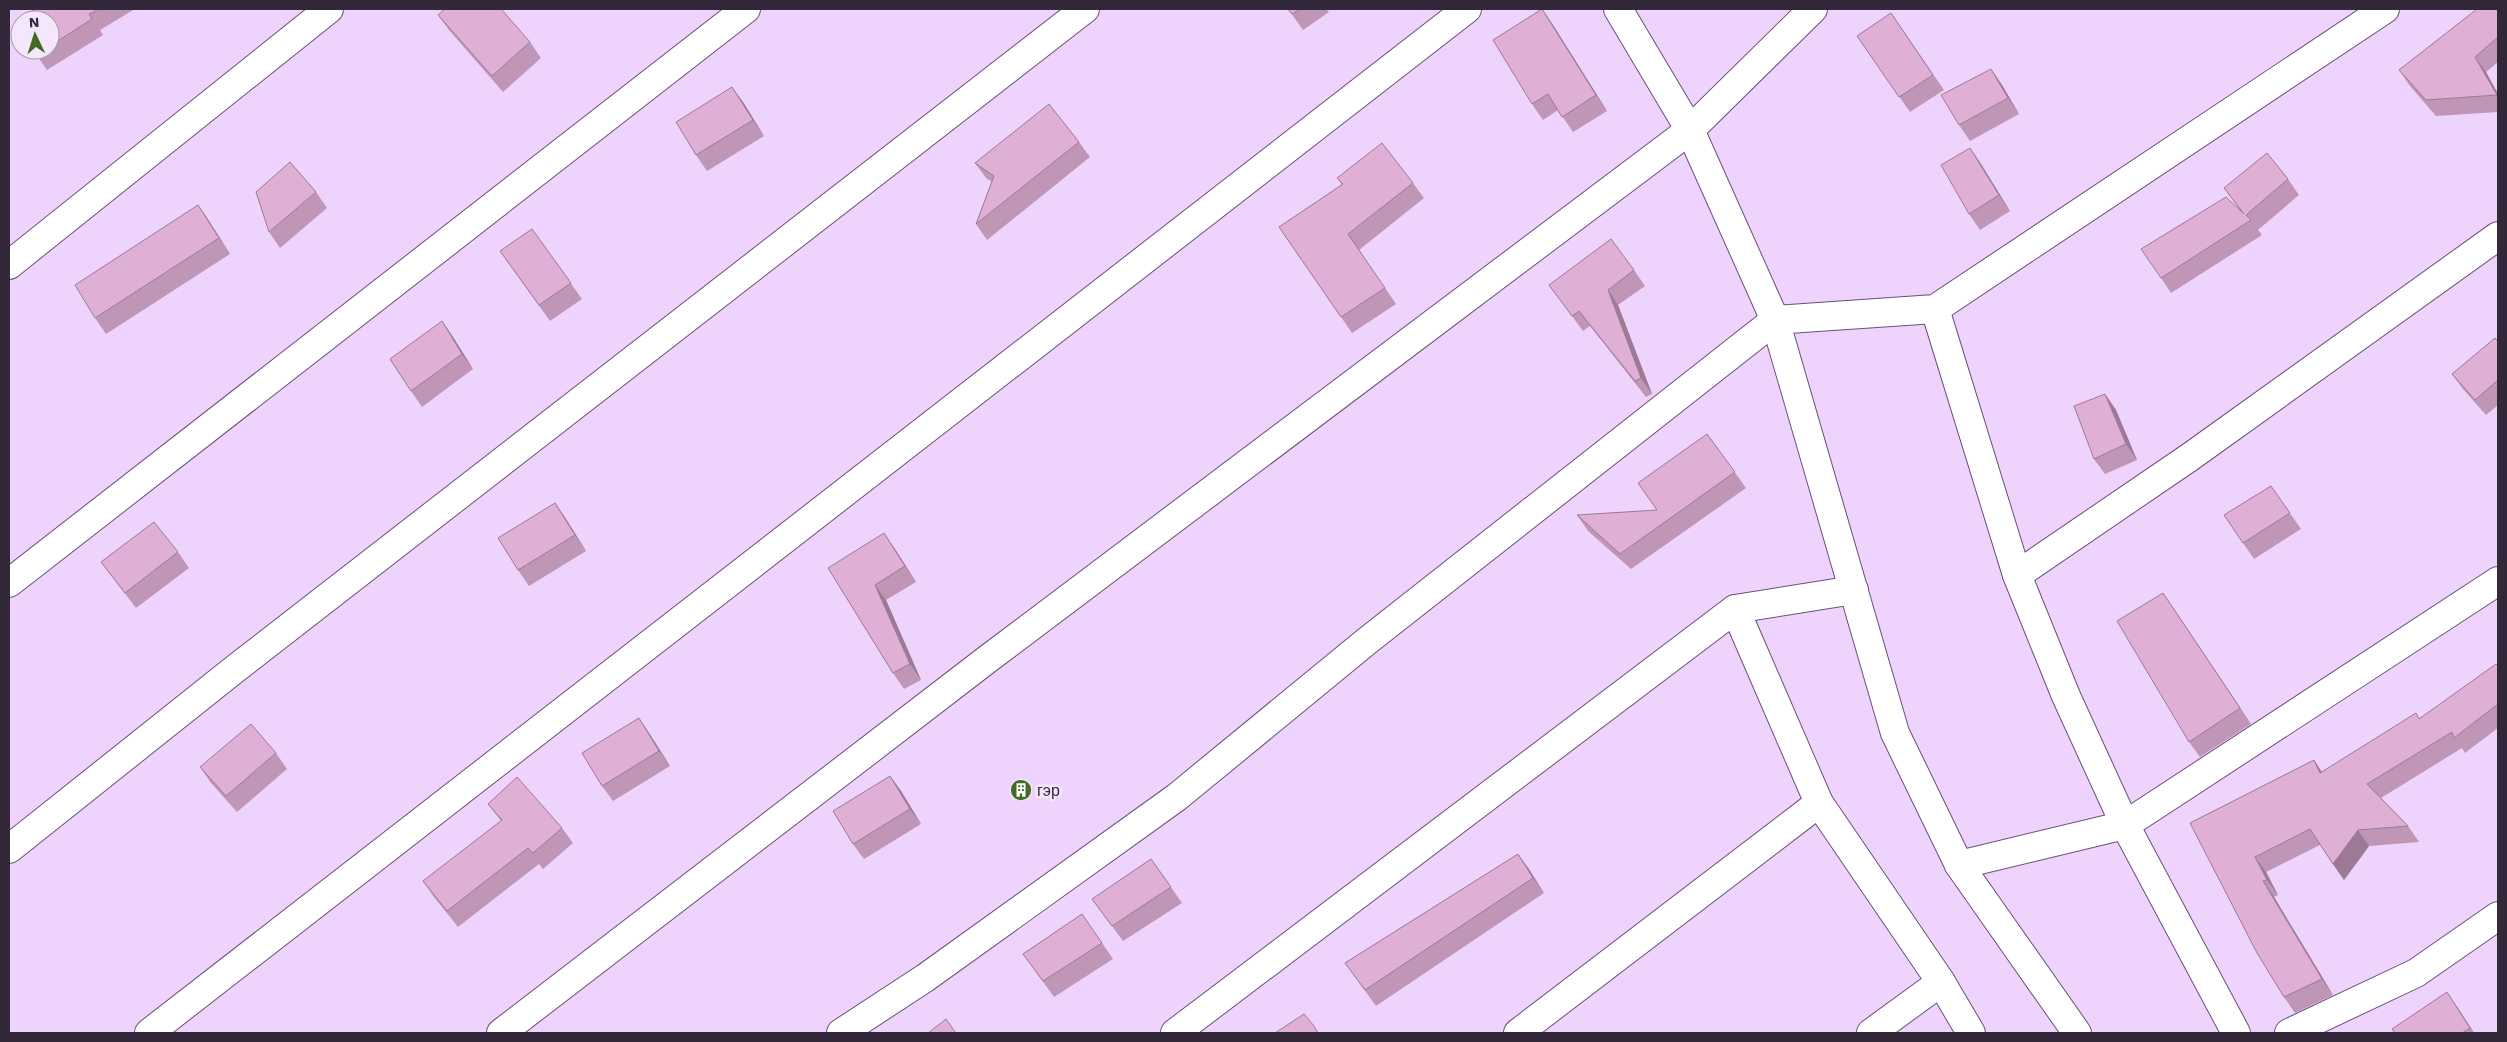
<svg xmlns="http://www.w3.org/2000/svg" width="2507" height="1042" viewBox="0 0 2507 1042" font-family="'Work Sans',sans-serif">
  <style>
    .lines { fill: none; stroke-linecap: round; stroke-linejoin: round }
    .minor-casing { stroke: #6b4f7a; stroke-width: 30 }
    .tertiary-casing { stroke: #6b4f7a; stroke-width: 30 }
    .minor { stroke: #fff; stroke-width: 28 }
    .tertiary { stroke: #fff; stroke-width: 28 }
    .wall { fill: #c096b7 }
    .shaded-wall { fill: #9c7a95 }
    .building { fill: #dfafd5; stroke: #9c7a95 }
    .labels { text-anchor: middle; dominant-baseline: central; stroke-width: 5; stroke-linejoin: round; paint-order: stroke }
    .poi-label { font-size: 16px; fill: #33273a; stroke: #f4e7fb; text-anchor: start }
  </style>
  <rect width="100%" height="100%" fill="#eed4fc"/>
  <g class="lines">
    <g class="minor-casing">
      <g id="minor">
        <polyline points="9,265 329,9"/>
        <polyline points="1935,309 2017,575"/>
        <polyline points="9,583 746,9"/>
        <polyline points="1735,609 1819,803 1941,982 1971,1033"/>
        <polyline points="9,849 235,669 1085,9"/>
        <polyline points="1959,865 2125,825 2498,581"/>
        <polyline points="149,1033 1467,9"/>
        <polyline points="501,1033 989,658 1690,130 1813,9"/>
        <polyline points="841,1033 925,978 1177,797 1367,641 1775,320 1935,309 2385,9"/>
        <polyline points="1175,1033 1735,609 1854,590"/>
        <polyline points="1518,1033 1819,803"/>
        <polyline points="1871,1033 1941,982"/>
        <polyline points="2236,1033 2125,825 2066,696 2017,575 2190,457 2498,236"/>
        <polyline points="2289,1033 2416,973 2498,916"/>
      </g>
    </g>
    <g class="tertiary-casing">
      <polyline id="tertiary" points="1618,9 1690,130 1775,320 1895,733 1959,865 2077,1033"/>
    </g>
    <use href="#minor" class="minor"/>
    <use href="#tertiary" class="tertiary"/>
  </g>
  <g class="wall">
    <polygon points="36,9 135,9 100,30 103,35 47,70 33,50 50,50 50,20"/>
    <polygon points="1288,9 1326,9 1329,12 1303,30"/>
    <polygon points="1542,9 1553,25 1607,111 1573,132 1558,110 1543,120 1532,104"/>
    <polygon points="2498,9 2498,62 2486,72 2498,94 2498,112 2436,116 2410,86 2399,70"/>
    <polygon points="1891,13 1944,90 1910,112 1857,36"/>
    <polygon points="438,15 530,42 541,58 503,92 449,30"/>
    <polygon points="1991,69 2002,85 2019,114 1970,141 1959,125"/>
    <polygon points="743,102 764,136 707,171 696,155"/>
    <polygon points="1079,142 1090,157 987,240 976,224 992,182 986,178 975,163"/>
    <polygon points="1970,148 1981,164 2010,211 1980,230 1969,214"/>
    <polygon points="1337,178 1413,183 1424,198 1359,250 1396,304 1352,333 1279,227 1342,185"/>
    <polygon points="2288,179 2299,195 2258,230 2262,235 2171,293 2161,278 2240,210 2224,188"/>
    <polygon points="316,192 327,208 280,248 269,232"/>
    <polygon points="198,205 209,221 230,254 106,334 95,318"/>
    <polygon points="532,229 582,299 550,321 500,251"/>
    <polygon points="1634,270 1645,286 1618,305 1652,394 1646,397 1590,326 1583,331 1549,285"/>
    <polygon points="442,321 453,337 473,369 422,407 411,391"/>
    <polygon points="2498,342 2498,405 2486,415 2463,389 2452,374"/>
    <polygon points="2105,394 2116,410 2137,460 2105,474 2094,459"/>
    <polygon points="1707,434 1746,488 1631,569 1588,531 1577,515 1657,510"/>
    <polygon points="2271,486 2301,529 2254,559 2224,515"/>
    <polygon points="555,503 566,519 586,551 529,586 518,570"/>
    <polygon points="895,549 916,582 886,600 921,680 904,689 893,673 828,568"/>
    <polygon points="178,552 189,568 136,608 101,562"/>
    <polygon points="2163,593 2251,724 2200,757 2189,742"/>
    <polygon points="2498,666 2498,728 2465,753 2462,748 2381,798 2408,826 2419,842 2369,846 2344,880 2320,845 2266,872 2278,895 2274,897 2333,995 2295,1013 2284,997 2190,823 2314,760 2322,772 2420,718"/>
    <polygon points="649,733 670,766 613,801 602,786"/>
    <polygon points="276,753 287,769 237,812 211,783 200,767"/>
    <polygon points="890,776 901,791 921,824 864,859 853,844"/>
    <polygon points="488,804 562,828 573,843 543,869 539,864 458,927 434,897 423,881 501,821"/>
    <polygon points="1518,854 1544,893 1376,1006 1345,963"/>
    <polygon points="1151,859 1182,903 1123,941 1092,899"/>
    <polygon points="1082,914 1113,959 1054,997 1023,954"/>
    <polygon points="2458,1008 2474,1033 2395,1033"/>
  </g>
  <g class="shaded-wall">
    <polygon points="1542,9 1553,25 1607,111 1596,95"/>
    <polygon points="2475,57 2486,72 2498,94 2498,98"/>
    <polygon points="1991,69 2002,85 2019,114 2008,98"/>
    <polygon points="732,87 743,102 764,136 753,120"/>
    <polygon points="1970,148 1981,164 2010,211 1999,195"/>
    <polygon points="198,205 209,221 230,254 219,238"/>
    <polygon points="1608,290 1618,305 1652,394 1641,378"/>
    <polygon points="442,321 453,337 473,369 462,354"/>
    <polygon points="2105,394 2116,410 2137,460 2126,444"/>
    <polygon points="555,503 566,519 586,551 575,535"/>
    <polygon points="884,533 895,549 916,582 905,566"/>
    <polygon points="875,585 886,600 921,680 910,664"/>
    <polygon points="2163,593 2174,609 2251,724 2240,708"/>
    <polygon points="639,718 649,733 670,766 659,751"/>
    <polygon points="2314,760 2324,776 2320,773"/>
    <polygon points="890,776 901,791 921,824 910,809"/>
    <polygon points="2358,830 2369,846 2344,880 2333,864"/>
    <polygon points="1518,854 1529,869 1544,893 1533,878"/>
    <polygon points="2255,857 2266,872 2278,895 2267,880"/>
    <polygon points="2263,881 2274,897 2333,995 2322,979"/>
    <polygon points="2447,992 2458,1008 2474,1033 2470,1028"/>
  </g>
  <g class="building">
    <polygon points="36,9 99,9 89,14 92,19 50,46 50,20 20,20 20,29 15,21"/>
    <polygon points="445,9 501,9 530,42 492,76 438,15"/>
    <polygon points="1288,9 1300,9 1292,14"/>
    <polygon points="1542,9 1596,95 1562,117 1548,94 1532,104 1493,40"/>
    <polygon points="2477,9 2498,9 2498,37 2475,57 2497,95 2426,100 2399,70"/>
    <polygon points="1891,13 1933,75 1899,97 1857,36"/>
    <polygon points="33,50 43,50 36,54"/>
    <polygon points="1991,69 2008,98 1959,125 1941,95"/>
    <polygon points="732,87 753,120 696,155 676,122"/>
    <polygon points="1049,104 1079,142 976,224 994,176 975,163"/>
    <polygon points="1382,143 1413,183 1348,234 1385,288 1341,317 1279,227 1343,184 1337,178"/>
    <polygon points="1970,148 1999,195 1969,214 1941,165"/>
    <polygon points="2267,153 2288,179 2246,215 2251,220 2161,278 2141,249 2226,197 2244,214 2224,188"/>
    <polygon points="290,162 316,192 269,232 256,192"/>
    <polygon points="198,205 219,238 95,318 75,285"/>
    <polygon points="532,229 571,283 539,305 500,251"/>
    <polygon points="1611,239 1634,270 1608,290 1641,378 1635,381 1579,311 1572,316 1549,285"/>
    <polygon points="442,321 462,354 411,391 390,359"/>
    <polygon points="2495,338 2498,342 2498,380 2475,400 2452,374"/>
    <polygon points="2105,394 2126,444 2094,459 2074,406"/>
    <polygon points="1707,434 1735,472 1620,554 1577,515 1657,510 1638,483"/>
    <polygon points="2271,486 2290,513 2243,543 2224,515"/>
    <polygon points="555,503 575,535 518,570 498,538"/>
    <polygon points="154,522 178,552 125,593 101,562"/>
    <polygon points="884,533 905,566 875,585 910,664 893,673 828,568"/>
    <polygon points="2163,593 2240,708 2189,742 2117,621"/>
    <polygon points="2496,664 2498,666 2498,704 2454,738 2452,732 2367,784 2408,826 2358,830 2333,864 2310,829 2255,857 2267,880 2263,881 2322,979 2284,997 2257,953 2190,823 2314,760 2320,773 2416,713 2419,719"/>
    <polygon points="639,718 659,751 602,786 582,753"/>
    <polygon points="251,724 276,753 226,796 200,767"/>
    <polygon points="890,776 910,809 853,844 833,811"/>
    <polygon points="517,777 562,828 533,853 528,848 447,911 423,881 502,820 488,804"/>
    <polygon points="1518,854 1533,878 1365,990 1345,963"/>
    <polygon points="1151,859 1171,887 1112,926 1092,899"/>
    <polygon points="1082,914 1102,943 1043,981 1023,954"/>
    <polygon points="2447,992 2470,1028 2462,1033 2395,1033 2392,1029"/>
    <polygon points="1304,1014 1314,1026 1318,1033 1275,1033"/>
    <polygon points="946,1019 956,1033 928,1033"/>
  </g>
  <defs>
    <g id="building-disc" transform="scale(1.125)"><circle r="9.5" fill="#436a25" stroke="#f4e7fb"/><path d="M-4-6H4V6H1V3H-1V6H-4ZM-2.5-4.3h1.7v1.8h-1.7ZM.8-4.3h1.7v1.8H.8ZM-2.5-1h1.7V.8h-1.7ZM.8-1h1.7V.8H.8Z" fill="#fff"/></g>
  </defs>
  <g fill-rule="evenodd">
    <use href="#building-disc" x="1021" y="790"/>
  </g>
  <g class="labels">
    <g class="poi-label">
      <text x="1037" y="790">гэр</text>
    </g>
  </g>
  <rect width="2507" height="1042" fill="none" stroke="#33273a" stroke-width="20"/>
  <g transform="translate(35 35) rotate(356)"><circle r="24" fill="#f4e7fb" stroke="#a79aae"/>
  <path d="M0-4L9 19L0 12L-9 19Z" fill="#436a25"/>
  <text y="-8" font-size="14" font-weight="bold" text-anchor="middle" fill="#33273a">N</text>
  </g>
</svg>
